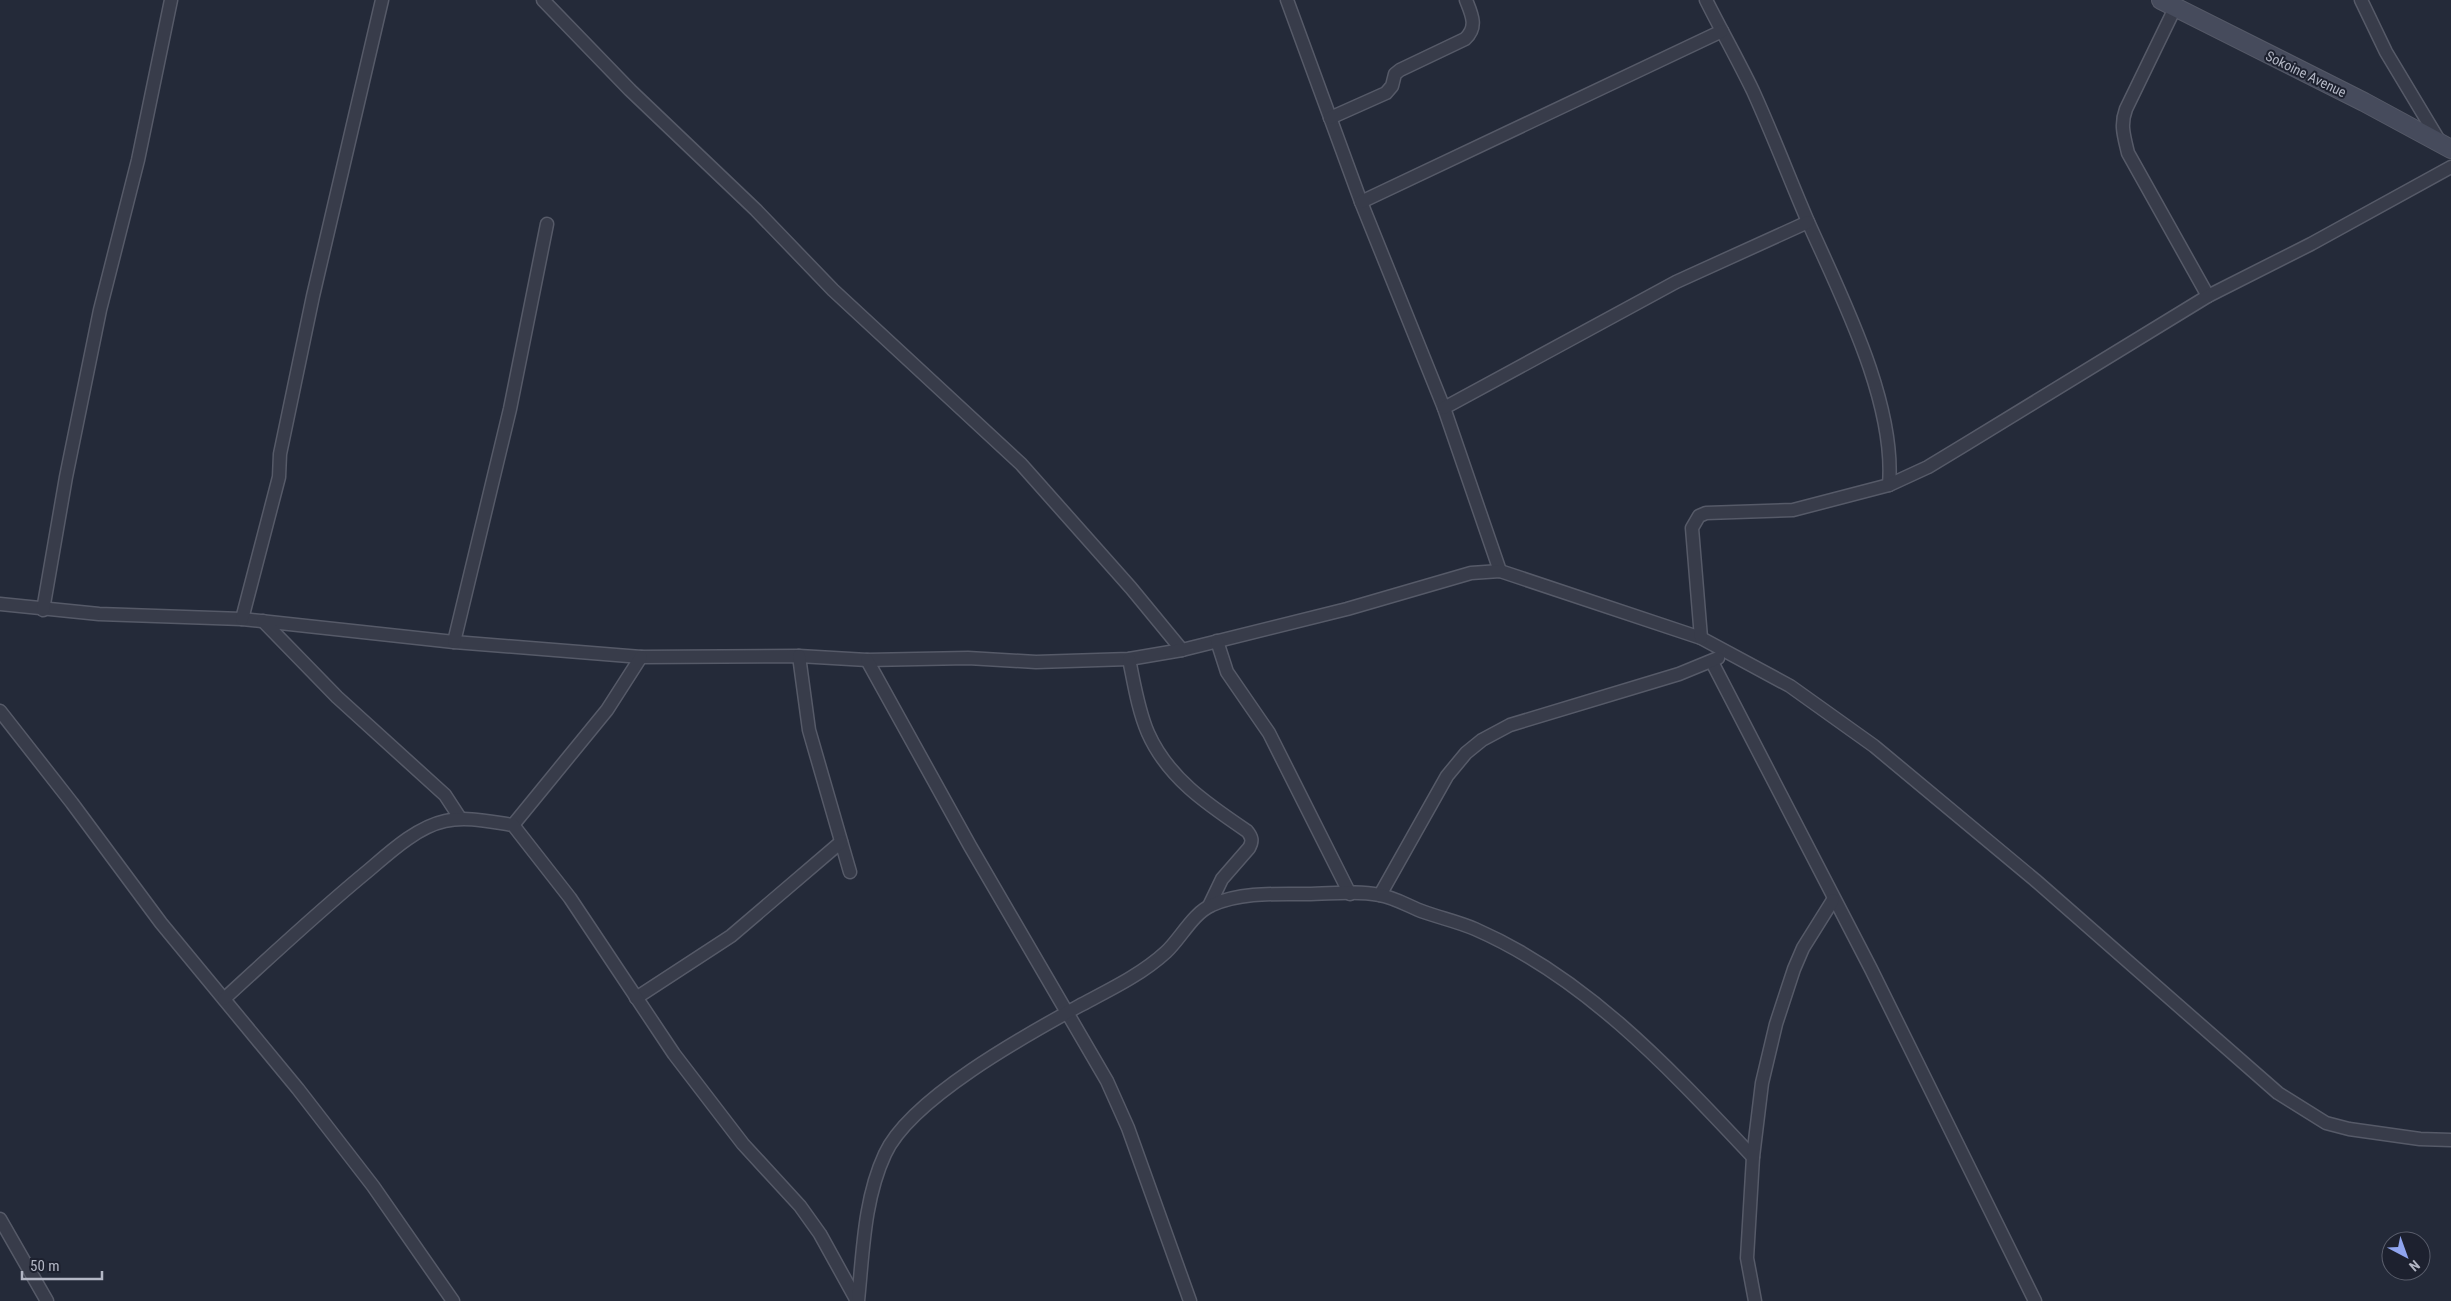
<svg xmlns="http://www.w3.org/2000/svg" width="2451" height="1301" viewBox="0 0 2451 1301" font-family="'Roboto Condensed',sans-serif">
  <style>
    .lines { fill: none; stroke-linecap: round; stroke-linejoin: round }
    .street-casing { stroke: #565a68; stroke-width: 15 }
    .secondary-casing { stroke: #565a68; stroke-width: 20 }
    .street { stroke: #383c4a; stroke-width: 12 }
    .secondary { stroke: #464b5c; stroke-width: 18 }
    .labels { text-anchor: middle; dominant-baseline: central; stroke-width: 4; stroke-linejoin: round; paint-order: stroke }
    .street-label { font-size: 14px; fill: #b3b7c5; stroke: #1d212f }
  </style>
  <rect width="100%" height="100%" fill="#242a39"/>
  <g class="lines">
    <g class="street-casing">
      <g id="street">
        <polyline points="543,0 630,90 756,210 833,290 1021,464 1131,588 1182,650"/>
        <polyline points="1287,0 1361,202 1444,408 1500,571"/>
        <path d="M1706,0C1721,30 1738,60 1753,91C1773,135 1790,180 1809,224C1842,298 1896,403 1889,485"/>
        <polyline points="2361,0 2386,52 2440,142"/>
        <path d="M2175,8L2126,109C2120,125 2124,136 2128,153L2208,296"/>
        <path d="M1330,118L1386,93L1392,86L1395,74L1400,70L1465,39C1478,27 1472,15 1466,0"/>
        <polyline points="1361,202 1722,31"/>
        <polyline points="1444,408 1676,282 1808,222"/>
        <polyline points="0,604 99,614 242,619 454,642 641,657 799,656 867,660 968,658 1036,662 1129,659 1182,650 1347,609 1471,573 1500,571 1701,638 1790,686 1874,746 2035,880 2278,1093 2326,1123 2349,1129 2420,1139 2451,1140"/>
        <polyline points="43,610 66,477 100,310 138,160 171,0"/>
        <polyline points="242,619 279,477 280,454 313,296 382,0"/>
        <polyline points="263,621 337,697 445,795 460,818"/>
        <polyline points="1701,638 1692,528 1699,516 1706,513 1793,510 1889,485 1928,467 1966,444 2208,296 2311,244 2451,167"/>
        <polyline points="1217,641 1227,672 1269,733 1350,894"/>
        <polyline points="454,642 510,409 547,224"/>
        <polyline points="799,656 809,730 850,872"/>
        <path d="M1129,659C1134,683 1138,710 1148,733C1168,778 1207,804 1247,831C1252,837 1253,841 1249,848L1222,879L1209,906"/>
        <polyline points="867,660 970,846 1107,1081 1128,1128 1190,1301"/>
        <polyline points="1712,662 1871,969 2035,1301"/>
        <polyline points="0,711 72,803 161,923 298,1089 373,1186 453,1301"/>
        <polyline points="513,825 607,710 641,657"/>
        <polyline points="1380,895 1447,776 1466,753 1482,740 1510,725 1679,674 1718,658"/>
        <polyline points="636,998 731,936 841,842"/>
        <path d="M224,999C272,955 319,911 369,870C390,852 417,827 445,821C467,816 491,822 513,825L570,898L674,1054L743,1144L800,1206L820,1234L857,1301"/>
        <polyline points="0,1219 47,1301"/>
        <path d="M858,1301C863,1252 864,1199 885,1154C910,1099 1026,1035 1079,1006C1109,990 1141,975 1166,952C1181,938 1193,913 1212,905C1241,892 1276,894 1307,894C1330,894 1357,890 1379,895C1394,897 1410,907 1424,912C1441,918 1459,922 1475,929C1587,978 1671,1070 1753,1157"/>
        <polyline points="1755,1301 1747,1258 1753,1157 1762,1083 1776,1024 1794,969 1803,948 1833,900"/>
      </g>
    </g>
    <g class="secondary-casing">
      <polyline id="secondary" points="2161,0 2364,102 2451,149"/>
    </g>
    <use href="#street" class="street"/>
    <use href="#secondary" class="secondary"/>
  </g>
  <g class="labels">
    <g class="street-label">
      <text transform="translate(2306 74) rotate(26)">Sokoine Avenue</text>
    </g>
  </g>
  <g transform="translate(2406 1256) rotate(139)"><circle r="24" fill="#1d212f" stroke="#595d6b"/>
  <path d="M0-4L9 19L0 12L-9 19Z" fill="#8fa4ee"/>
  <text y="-8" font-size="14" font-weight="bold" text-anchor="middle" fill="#b3b7c5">N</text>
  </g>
  <path d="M22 1271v8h80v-8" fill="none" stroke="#b3b7c5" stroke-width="2.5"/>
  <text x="30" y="1271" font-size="15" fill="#b3b7c5" stroke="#1d212f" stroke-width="4" paint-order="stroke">50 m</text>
</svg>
